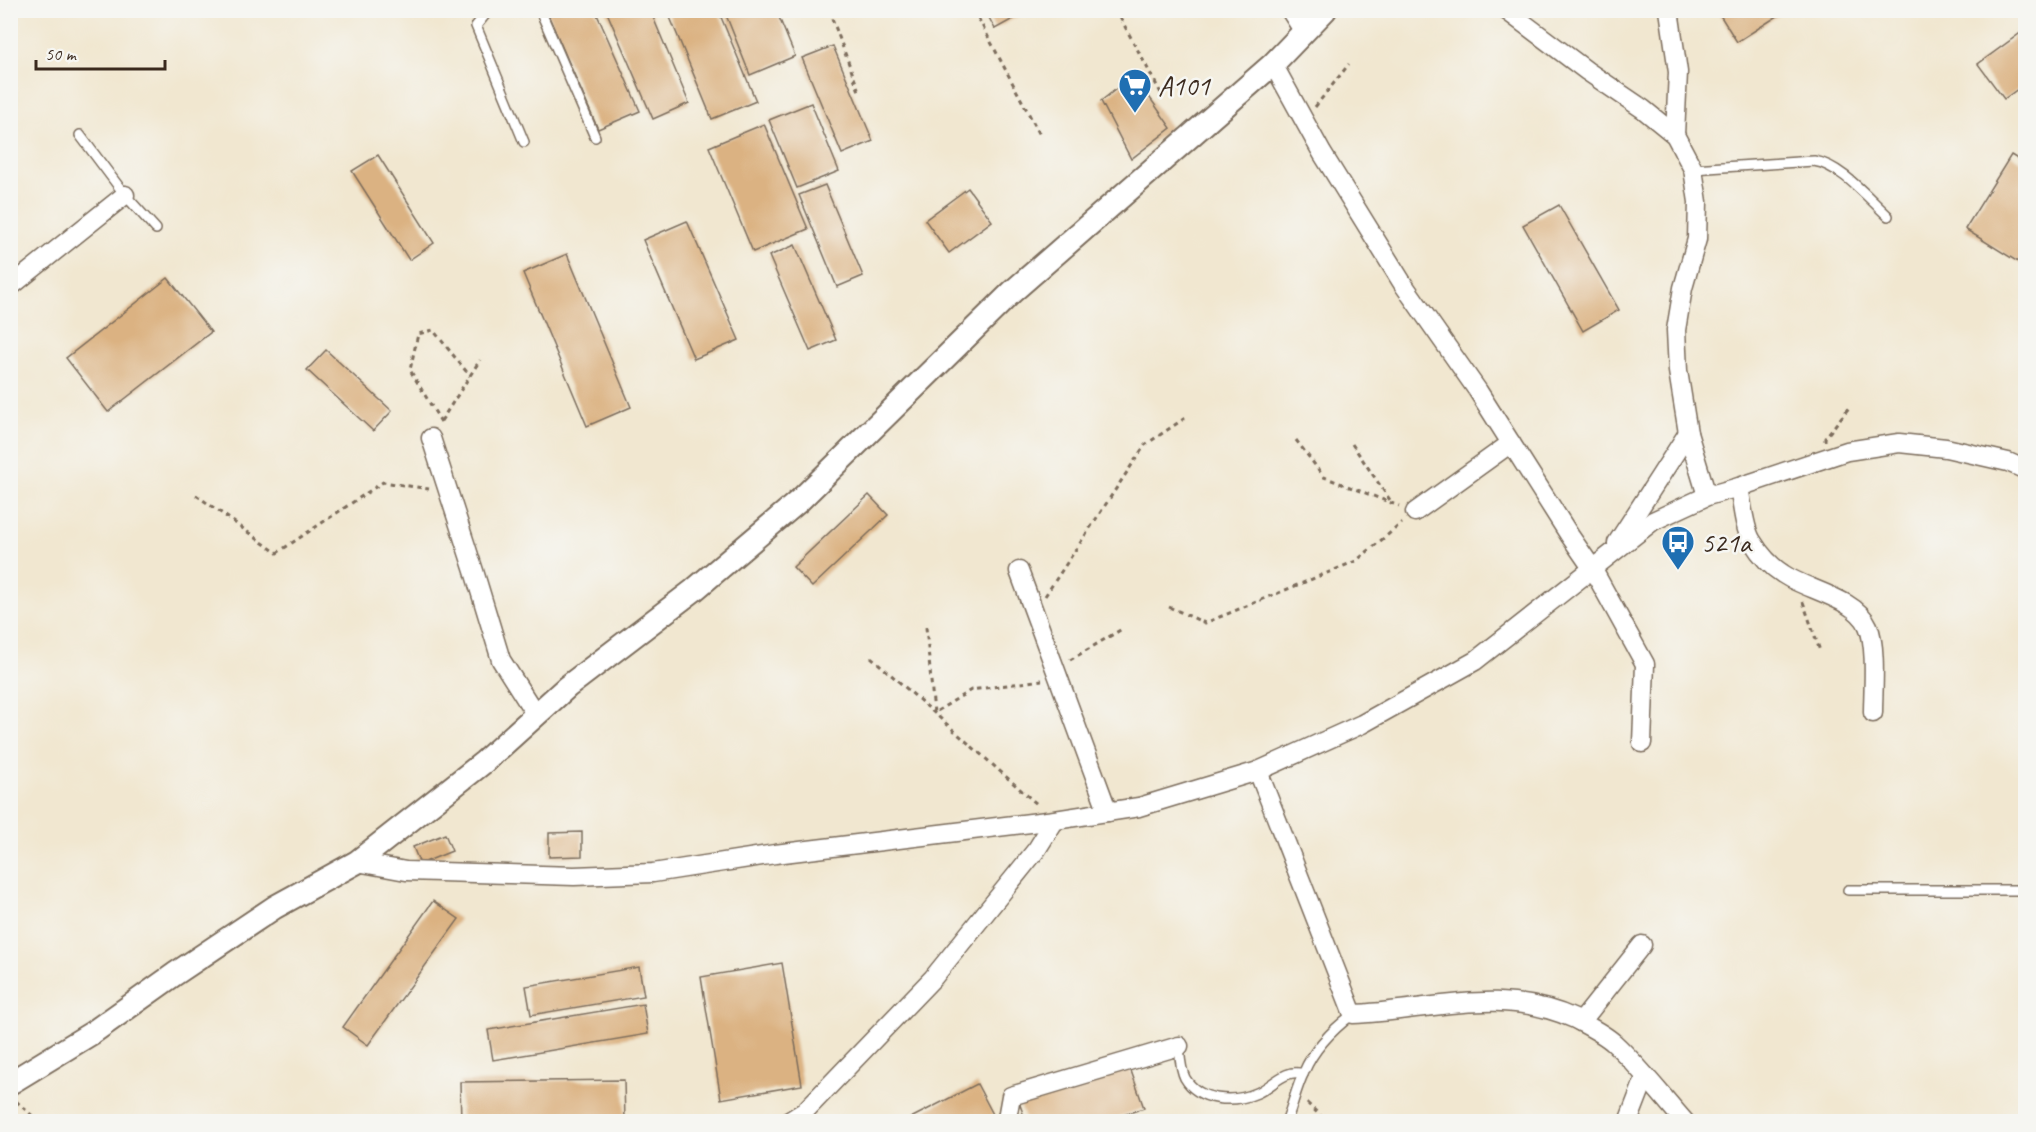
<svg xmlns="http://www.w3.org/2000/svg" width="2036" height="1132" viewBox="0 0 2036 1132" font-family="Caveat,sans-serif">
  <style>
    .building { fill: #dbb282 }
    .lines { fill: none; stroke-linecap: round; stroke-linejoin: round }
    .service-casing { stroke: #7b6c5c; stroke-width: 12 }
    .minor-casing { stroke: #7b6c5c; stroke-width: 21 }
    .tertiary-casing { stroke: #7b6c5c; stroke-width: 26 }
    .path { stroke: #7b6c5c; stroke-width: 3; stroke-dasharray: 4.5 4.5; stroke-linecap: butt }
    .service { stroke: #fff; stroke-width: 9 }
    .minor { stroke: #fff; stroke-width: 18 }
    .tertiary { stroke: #fff; stroke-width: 22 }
    .labels { text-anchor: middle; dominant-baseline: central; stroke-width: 5; stroke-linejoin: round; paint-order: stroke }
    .poi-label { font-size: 28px; fill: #3b2a1e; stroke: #f6f6f2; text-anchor: start }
  </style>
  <rect width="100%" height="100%" fill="#f6f6f2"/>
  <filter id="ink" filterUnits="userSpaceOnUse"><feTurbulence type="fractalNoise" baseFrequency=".0167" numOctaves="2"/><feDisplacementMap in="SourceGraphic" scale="12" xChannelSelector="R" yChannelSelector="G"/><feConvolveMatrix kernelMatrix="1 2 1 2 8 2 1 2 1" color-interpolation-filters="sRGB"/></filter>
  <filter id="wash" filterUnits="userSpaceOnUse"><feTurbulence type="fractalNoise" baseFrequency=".008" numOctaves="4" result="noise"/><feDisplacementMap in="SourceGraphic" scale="24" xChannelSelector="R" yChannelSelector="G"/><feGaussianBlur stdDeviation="1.35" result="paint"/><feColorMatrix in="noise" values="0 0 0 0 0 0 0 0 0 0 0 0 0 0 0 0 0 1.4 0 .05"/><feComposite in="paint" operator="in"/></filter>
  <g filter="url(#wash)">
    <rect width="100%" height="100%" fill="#f1e7d0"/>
    <g id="blocks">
      <g class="building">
        <polygon points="546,10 595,10 640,111 598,129"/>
        <polygon points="606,10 650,10 689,103 653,119"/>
        <polygon points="667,10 718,10 756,101 712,119"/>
        <polygon points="724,10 776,10 795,56 750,75"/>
        <polygon points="985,10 1020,10 1022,14 995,29"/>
        <polygon points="1721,10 1787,10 1737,42 1718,12"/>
        <polygon points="2026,29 2026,83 2004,99 1978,64"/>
        <polygon points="833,46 873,141 842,154 802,58"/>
        <polygon points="1134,75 1171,128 1131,159 1101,101"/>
        <polygon points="811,103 839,171 797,188 769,120"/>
        <polygon points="764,124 808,229 753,252 709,147"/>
        <polygon points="378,155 434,243 409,260 352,171"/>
        <polygon points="2011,155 2026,164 2026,267 1965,229"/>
        <polygon points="825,185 863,276 837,287 799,195"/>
        <polygon points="968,188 992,221 949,253 925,220"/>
        <polygon points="1559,205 1619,310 1583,331 1523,225"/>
        <polygon points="687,221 739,340 694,359 643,240"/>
        <polygon points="795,245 836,340 810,351 769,256"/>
        <polygon points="567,254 631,407 587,426 523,273"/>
        <polygon points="168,278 211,332 108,412 66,358"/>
        <polygon points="326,350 392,411 373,431 307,370"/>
        <polygon points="869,495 888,515 812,587 793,567"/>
        <polygon points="582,832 582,856 549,857 549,833"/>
        <polygon points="445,834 452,851 420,864 413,847"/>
        <polygon points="433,901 459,919 368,1045 343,1027"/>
        <polygon points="782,963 802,1085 721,1099 701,977"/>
        <polygon points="639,967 644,996 531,1015 526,986"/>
        <polygon points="643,1004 648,1034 493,1060 488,1030"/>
        <polygon points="1129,1065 1144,1108 1103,1122 1026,1122 1019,1102"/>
        <polygon points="624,1080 625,1122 461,1122 460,1082"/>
        <polygon points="977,1084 997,1122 903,1122"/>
      </g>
    </g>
  </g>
  <g filter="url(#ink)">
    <use href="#blocks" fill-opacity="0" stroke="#7b6c5c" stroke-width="1.5"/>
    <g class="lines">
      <g class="service-casing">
        <g id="service">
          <polyline points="489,10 476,26 524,142"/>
          <polyline points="540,10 595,137"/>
          <polyline points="80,135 125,195 156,229"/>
          <path d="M1693,169L1814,161C1841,165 1868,198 1888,216"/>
          <polyline points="1848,890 2026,890"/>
          <path d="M1179,1046C1180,1056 1180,1068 1185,1078C1199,1102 1234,1103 1257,1093C1273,1086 1285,1068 1303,1074"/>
          <path d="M1286,1122C1293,1105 1296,1088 1304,1072C1314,1048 1332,1030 1353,1014"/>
        </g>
      </g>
      <g class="minor-casing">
        <g id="minor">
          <polyline points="1290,10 1304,32"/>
          <polyline points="1506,10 1587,71 1643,109 1675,135 1693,169 1698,202 1697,239 1683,288 1676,330 1678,371 1688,433 1707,496"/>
          <polyline points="1669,10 1678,72 1675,135"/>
          <polyline points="1273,64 1322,153 1403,284 1478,391 1570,536 1592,568 1645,664 1642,743"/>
          <polyline points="10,287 125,195"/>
          <polyline points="431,438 474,571 501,660 536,715"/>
          <path d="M1739,487C1742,502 1744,529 1752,541C1760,554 1770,566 1783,574C1806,590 1856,598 1868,626C1877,646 1873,691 1873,713"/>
          <polyline points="1415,512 1511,443"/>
          <polyline points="1617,543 1688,433"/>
          <polyline points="1019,571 1108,812"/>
          <path d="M1258,771L1353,1014C1430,1011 1501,985 1575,1019C1588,1026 1603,1033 1614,1043C1639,1066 1662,1096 1685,1122"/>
          <polyline points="357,862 406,871 574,876 653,873 775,854 1055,820 1139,807 1258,771 1362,724 1475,661 1653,521 1707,496 1739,487 1847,451 1899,443 1946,448 2008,462 2026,470"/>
          <polyline points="1581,1022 1642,945"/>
          <polyline points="788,1122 804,1112 933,978 1037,849 1055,820"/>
          <polyline points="1010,1122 1007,1118 1011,1096 1179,1046"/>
          <polyline points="1628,1122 1645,1078"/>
        </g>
      </g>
      <g class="tertiary-casing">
        <polyline id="tertiary" points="10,1083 92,1033 175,974 275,907 357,862 484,762 567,687 694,590 800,500 1012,292 1273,64 1325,10"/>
      </g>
      <g class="path">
        <polyline points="829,10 859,91"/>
        <polyline points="974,10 1040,135"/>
        <polyline points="1116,10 1162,95"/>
        <polyline points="1315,107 1349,64"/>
        <polyline points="441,421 480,360"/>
        <polyline points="441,422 410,370 418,334 433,330 470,376"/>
        <polyline points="1296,440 1324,477 1399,506"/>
        <polyline points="1825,441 1825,438 1851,405"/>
        <polyline points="1352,444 1392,503"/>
        <polyline points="196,495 277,553 383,482 429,489"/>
        <polyline points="1045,596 1145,445 1185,418"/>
        <polyline points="1803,602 1820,651"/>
        <polyline points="1169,607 1205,623 1356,561 1402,523"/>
        <polyline points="926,627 934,713 971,690 1042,680"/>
        <polyline points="871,657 1038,805"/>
        <polyline points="1070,660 1122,629"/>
        <polyline points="16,1101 39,1122"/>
        <polyline points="1307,1103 1327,1122"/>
      </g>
      <use href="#service" class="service"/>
      <use href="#minor" class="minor"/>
      <use href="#tertiary" class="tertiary"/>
    </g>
  </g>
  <defs>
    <g id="supermarket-pin" transform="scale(1.725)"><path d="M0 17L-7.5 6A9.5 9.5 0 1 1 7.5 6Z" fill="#1f6fb2" stroke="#f6f6f2"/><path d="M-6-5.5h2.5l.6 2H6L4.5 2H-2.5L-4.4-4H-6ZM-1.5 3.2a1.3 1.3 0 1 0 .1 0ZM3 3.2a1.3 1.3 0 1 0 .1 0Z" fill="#fff"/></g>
    <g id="bus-pin" transform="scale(1.725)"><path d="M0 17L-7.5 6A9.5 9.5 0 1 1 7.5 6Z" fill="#1f6fb2" stroke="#f6f6f2"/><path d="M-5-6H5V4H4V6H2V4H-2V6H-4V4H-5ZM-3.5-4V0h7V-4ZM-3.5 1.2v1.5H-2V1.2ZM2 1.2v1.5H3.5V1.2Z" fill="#fff"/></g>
  </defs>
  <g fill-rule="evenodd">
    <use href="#supermarket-pin" x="1135" y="85"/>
    <use href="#bus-pin" x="1678" y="542"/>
  </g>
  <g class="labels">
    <g class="poi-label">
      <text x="1158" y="85">A101</text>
      <text x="1701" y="542">521a</text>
    </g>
  </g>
  <rect width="2036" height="1132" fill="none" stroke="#f6f6f2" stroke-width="36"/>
  <path d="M36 60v9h129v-9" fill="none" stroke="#3b2a1e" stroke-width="3"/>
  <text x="45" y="60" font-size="18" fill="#3b2a1e" stroke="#f6f6f2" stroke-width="4.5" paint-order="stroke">50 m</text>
</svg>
